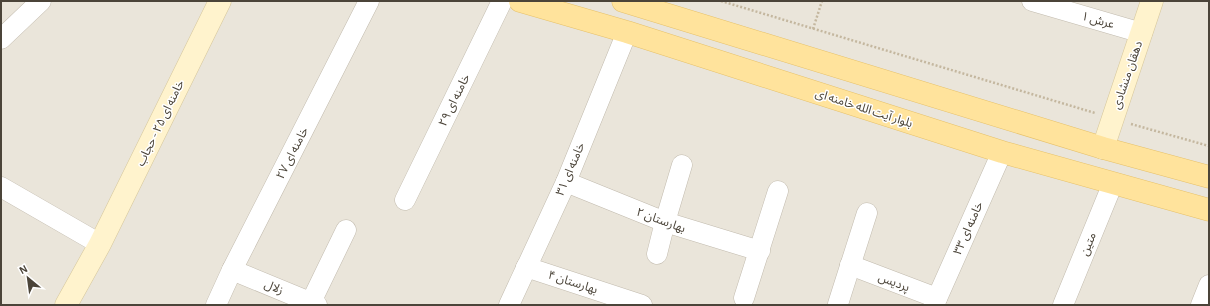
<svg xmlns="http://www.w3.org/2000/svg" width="1210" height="306" viewBox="0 0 1210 306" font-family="'Alegreya Sans','Noto Sans Arabic',sans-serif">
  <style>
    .residential { fill: #eae5da }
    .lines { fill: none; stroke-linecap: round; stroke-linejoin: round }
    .street-casing { stroke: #c2bbae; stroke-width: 21 }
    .secondary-casing { stroke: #d6c79b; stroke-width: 23 }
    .primary-casing { stroke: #e6c16a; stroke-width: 23 }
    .path { stroke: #c4b79f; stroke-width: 2.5; stroke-dasharray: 2 2; stroke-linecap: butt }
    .street { stroke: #fff; stroke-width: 20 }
    .secondary { stroke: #fff3cd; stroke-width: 22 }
    .primary { stroke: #ffe39c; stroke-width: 22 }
    .labels { text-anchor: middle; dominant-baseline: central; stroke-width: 3; stroke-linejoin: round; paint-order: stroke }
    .street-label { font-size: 12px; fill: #4b4439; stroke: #fff }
  </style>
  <rect width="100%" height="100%" fill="#f6f3ec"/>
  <rect class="residential" x="1" y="1" width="1208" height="304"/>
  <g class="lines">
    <g class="street-casing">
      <g id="street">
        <polyline points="1032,1 1142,33"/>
        <polyline points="1,39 41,1"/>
        <polyline points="566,182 665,222 760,251"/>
        <polyline points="1,187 100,244"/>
        <polyline points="405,200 502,1"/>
        <polyline points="657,254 665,222 682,165"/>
        <polyline points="850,265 937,298"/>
        <polyline points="526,267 642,305"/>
        <polyline points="232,270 317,305"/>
        <polyline points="744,298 778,191"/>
        <polyline points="311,302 346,230"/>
        <polyline points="838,304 867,213"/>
        <polyline points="216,305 232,270 369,1"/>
        <polyline points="509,305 566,182 627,32"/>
        <polyline points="934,305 1002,152"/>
        <polyline points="1063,305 1113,183"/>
        <polyline points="1201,305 1209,285"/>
      </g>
    </g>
    <g class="secondary-casing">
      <g id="secondary">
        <polyline points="1103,148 1152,1"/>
        <polyline points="66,305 100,244 220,1"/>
      </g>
    </g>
    <g class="primary-casing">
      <g id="primary">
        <polyline points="520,1 627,32 1002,152 1209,210"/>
        <polyline points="623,1 1103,148 1209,177"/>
      </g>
    </g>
    <g class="path">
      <polyline points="721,1 1095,113"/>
      <polyline points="813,29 822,1"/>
      <polyline points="1131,124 1209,146"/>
    </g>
    <use href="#street" class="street"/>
    <use href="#secondary" class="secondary"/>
    <use href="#primary" class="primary"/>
  </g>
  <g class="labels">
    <g class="street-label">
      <text transform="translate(1098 20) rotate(16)">عرش ۱</text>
      <text transform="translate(1127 75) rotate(-71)">دهقان منشادی</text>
      <text transform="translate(454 100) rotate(-64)">خامنه ای ۲۹</text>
      <text transform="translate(864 108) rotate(18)">بلوار آیت الله خامنه ای</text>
      <text transform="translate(160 123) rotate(-64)">خامنه ای ۲۵ - حجاب</text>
      <text transform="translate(292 153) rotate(-63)">خامنه ای ۲۷</text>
      <text transform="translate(570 169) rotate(-67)">خامنه ای ۳۱</text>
      <text transform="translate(661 220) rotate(20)">بهارستان ۲</text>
      <text transform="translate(968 228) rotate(-66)">خامنه ای ۳۳</text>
      <text transform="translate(1088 244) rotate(-68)">متین</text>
      <text transform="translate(573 282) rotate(18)">بهارستان ۴</text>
      <text transform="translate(894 282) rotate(21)">پردیس</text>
      <text transform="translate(274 287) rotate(23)">زلال</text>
    </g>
  </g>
  <rect width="1210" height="306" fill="none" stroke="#4b4439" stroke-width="4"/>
  <g transform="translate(28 278) rotate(331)" stroke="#ffffff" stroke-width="3" paint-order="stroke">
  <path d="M0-3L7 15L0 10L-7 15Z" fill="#4b4439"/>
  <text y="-6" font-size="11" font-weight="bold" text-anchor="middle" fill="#4b4439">N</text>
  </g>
</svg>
